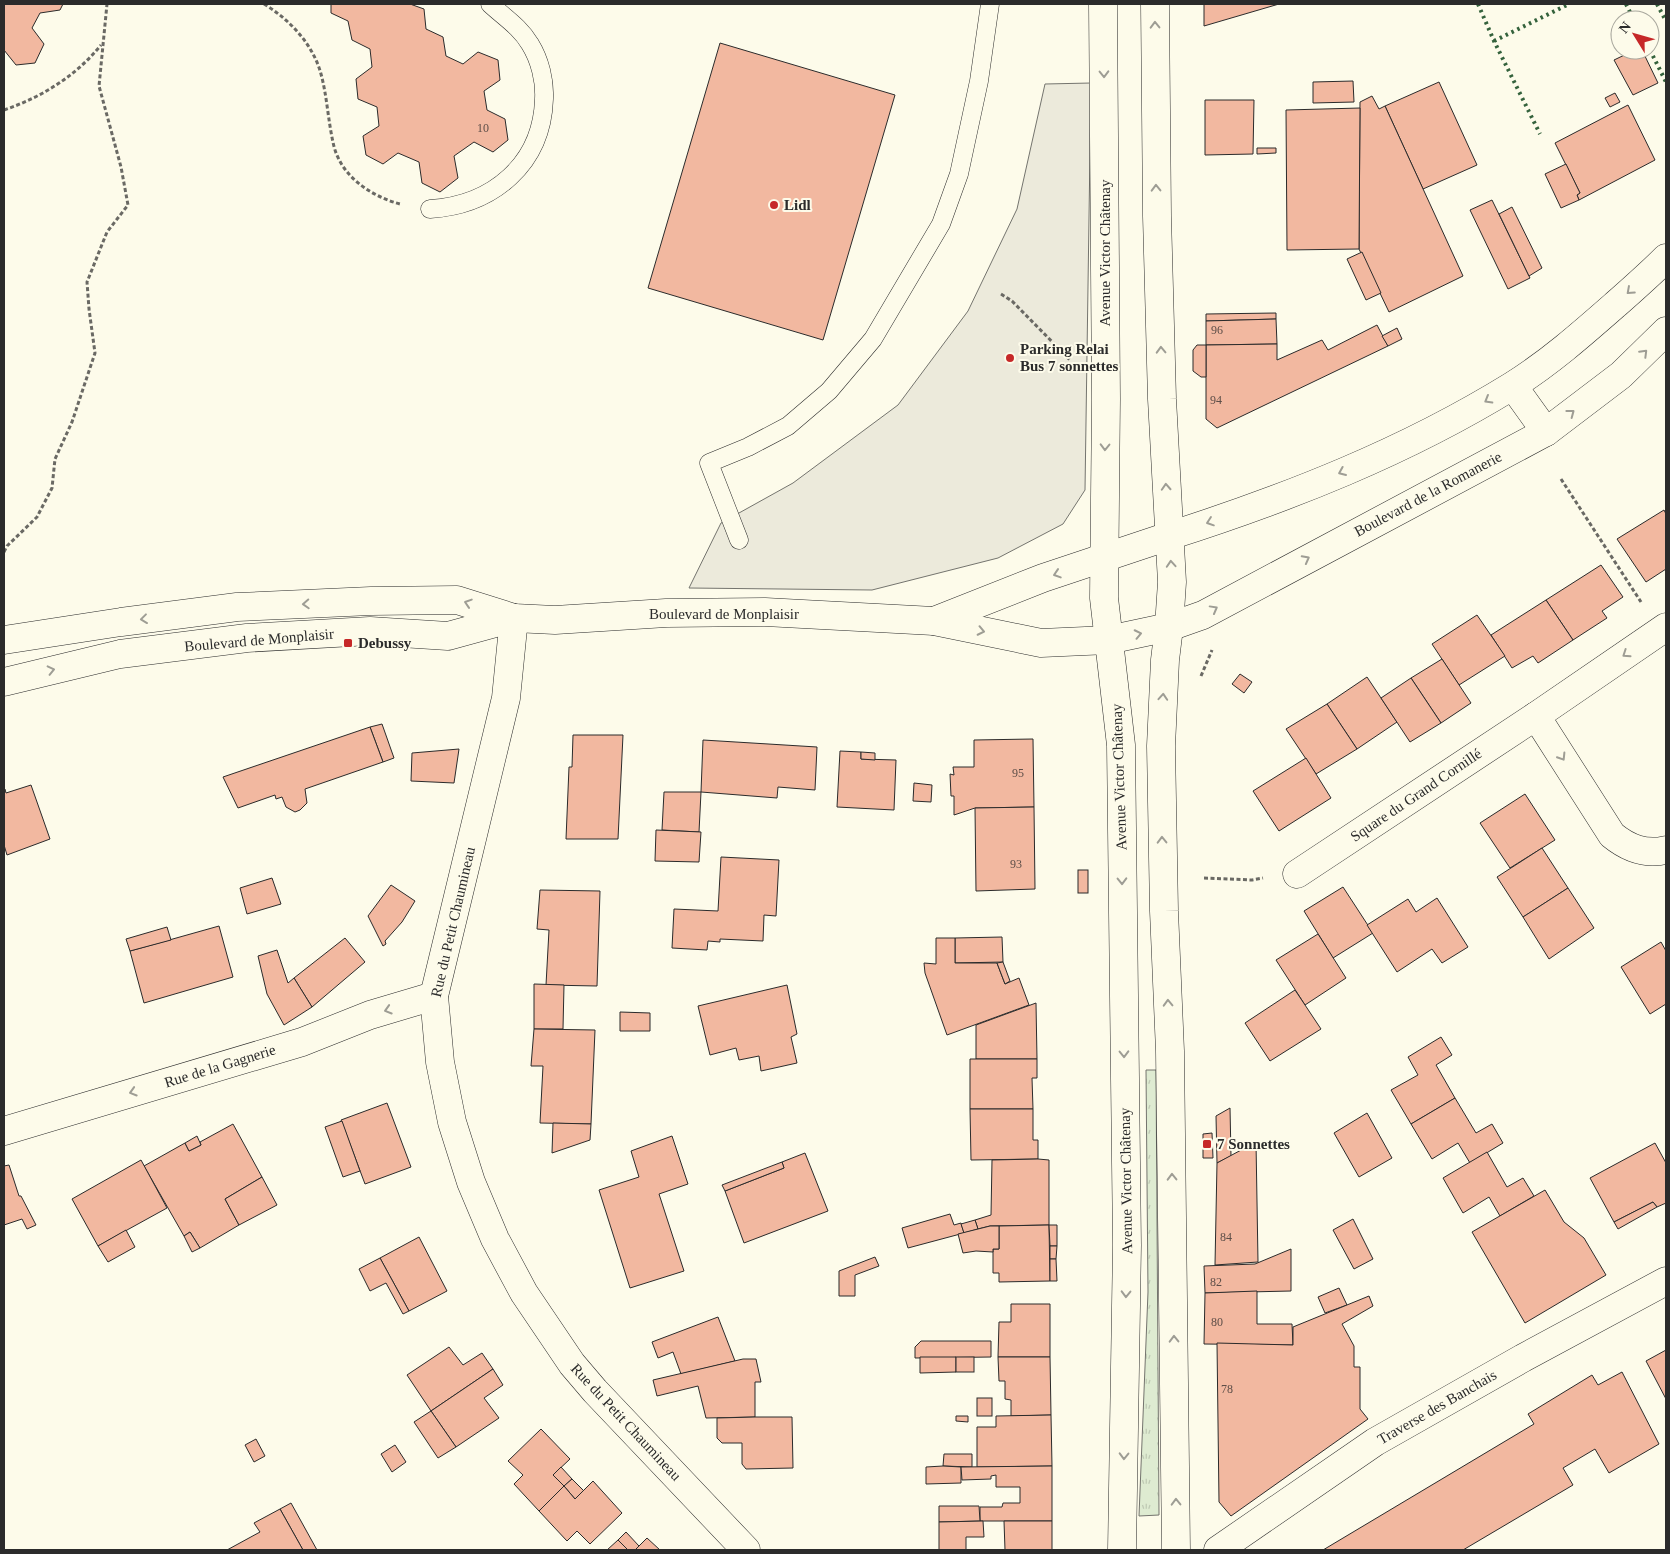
<svg xmlns="http://www.w3.org/2000/svg" width="1670" height="1554" viewBox="0 0 1670 1554" font-family="Georgia,serif">
  <style>
    .grass { fill: url(#grass-tufts); stroke: #74746e }
    .parking { fill: #eceadb; stroke: #74746e }
    .building { fill: #f2b8a0; stroke: #2b2b2b }
    .lines { fill: none; stroke-linecap: round; stroke-linejoin: round }
    .service-casing { stroke: #2b2b2b; stroke-width: 19 }
    .minor-casing { stroke: #2b2b2b; stroke-width: 29 }
    .tertiary-casing { stroke: #2b2b2b; stroke-width: 29 }
    .secondary-casing { stroke: #2b2b2b; stroke-width: 29 }
    .path { stroke: #6a6964; stroke-width: 3; stroke-dasharray: 4 2.5; stroke-linecap: butt }
    .service { stroke: #fdfbea; stroke-width: 18 }
    .minor { stroke: #fdfbea; stroke-width: 28 }
    .tertiary { stroke: #fdfbea; stroke-width: 28 }
    .secondary { stroke: #fdfbea; stroke-width: 28 }
    .hedge { stroke: #34623c; stroke-width: 4; stroke-dasharray: 2.5 4; stroke-linecap: butt }
    .oneway { stroke: #9e9d94 }
    .poi-dot { fill: #c62828; stroke: #fdfbea; stroke-width: 2 }
    .labels { text-anchor: middle; dominant-baseline: central; stroke-width: 4; stroke-linejoin: round; paint-order: stroke }
    .number-label { font-size: 12px; fill: #5d4e48 }
    .poi-label { font-size: 15px; font-weight: bold; fill: #2b2b2b; stroke: #fdfbea; text-anchor: start }
    .street-label { font-size: 15px; fill: #2b2b2b; stroke: #fdfbea }
  </style>
  <defs>
    <pattern id="grass-tufts" width="24" height="20" patternUnits="userSpaceOnUse" patternTransform="scale(1.25)"><rect width="24" height="20" fill="#deebd1"/><path d="M3 7l-1-3M5 7V3M7 7l1-3M15 17l-1-3M17 17v-4M19 17l1-3" fill="none" stroke="#bfcab4"/></pattern>
  </defs>
  <rect width="100%" height="100%" fill="#fdfbea"/>
  <polygon class="grass" points="1146,1070 1156,1070 1159,1515 1139,1516 1148,1292"/>
  <polygon class="parking" points="1091,83 1085,490 1063,524 998,558 872,590 689,588 721,523 793,483 898,405 968,311 1017,209 1045,84"/>
  <g class="building">
    <polygon points="4,4 63,4 60,10 40,13 32,28 44,44 35,63 16,65 4,50"/>
    <polygon points="331,4 410,4 424,9 426,29 443,37 446,56 463,64 478,52 498,60 500,80 484,91 487,110 505,119 508,140 493,152 474,142 454,156 458,178 440,192 422,183 419,162 398,153 383,164 366,155 363,136 379,126 377,107 358,99 356,79 372,67 370,49 352,40 348,21 331,13"/>
    <polygon points="1204,4 1279,4 1204,26"/>
    <polygon points="720,43 895,95 823,340 648,288"/>
    <polygon points="1635,50 1642,50 1658,83 1633,95 1614,60"/>
    <polygon points="1353,81 1354,102 1313,103 1313,82"/>
    <polygon points="1439,82 1477,165 1423,189 1385,106"/>
    <polygon points="1615,93 1620,102 1610,107 1605,98"/>
    <polygon points="1372,96 1379,109 1385,106 1463,276 1389,312 1359,249 1360,102"/>
    <polygon points="1205,100 1254,100 1253,154 1205,155"/>
    <polygon points="1628,105 1655,160 1579,200 1577,195 1580,193 1555,143"/>
    <polygon points="1360,108 1359,249 1287,250 1286,110"/>
    <polygon points="1257,148 1276,148 1276,153 1257,154"/>
    <polygon points="1566,164 1580,193 1577,195 1579,200 1561,208 1545,174"/>
    <polygon points="1492,200 1530,278 1508,289 1470,210"/>
    <polygon points="1512,207 1542,268 1529,276 1499,214"/>
    <polygon points="1362,252 1381,293 1366,300 1347,259"/>
    <polygon points="1276,313 1276,319 1206,321 1206,314"/>
    <polygon points="1276,319 1277,344 1206,345 1206,321"/>
    <polygon points="1377,325 1388,346 1217,428 1206,419 1206,345 1277,344 1277,360 1322,340 1328,350"/>
    <polygon points="1397,328 1402,339 1388,346 1382,336"/>
    <polygon points="1197,345 1206,345 1206,377 1201,377 1193,371 1193,350"/>
    <polygon points="1664,510 1666,514 1666,569 1646,582 1617,539"/>
    <polygon points="1601,565 1623,597 1602,611 1607,618 1573,640 1546,600"/>
    <polygon points="1546,600 1573,640 1538,663 1533,656 1512,668 1491,635"/>
    <polygon points="1477,615 1505,656 1459,685 1432,644"/>
    <polygon points="1442,659 1471,703 1441,723 1411,678"/>
    <polygon points="1240,674 1252,682 1244,693 1232,684"/>
    <polygon points="1367,677 1397,722 1357,749 1327,704"/>
    <polygon points="1411,678 1441,723 1410,742 1381,698"/>
    <polygon points="1327,704 1357,749 1316,774 1286,729"/>
    <polygon points="382,724 394,758 383,762 370,727"/>
    <polygon points="370,727 383,762 305,789 307,803 300,810 295,812 286,807 282,797 276,799 275,795 238,808 223,777"/>
    <polygon points="573,735 623,735 618,839 566,839 569,767 572,767"/>
    <polygon points="1033,739 1034,807 975,808 954,815 954,796 951,796 950,774 954,775 953,767 974,767 974,740"/>
    <polygon points="703,740 817,747 815,790 778,787 777,798 701,792"/>
    <polygon points="459,749 454,783 411,781 412,753"/>
    <polygon points="840,751 861,752 861,759 896,760 894,810 837,807"/>
    <polygon points="861,752 875,753 875,760 861,759"/>
    <polygon points="1306,758 1331,798 1279,831 1253,791"/>
    <polygon points="914,783 932,785 931,802 913,801"/>
    <polygon points="31,785 50,839 7,855 4,845 4,789 5,789 6,793"/>
    <polygon points="664,792 701,792 699,832 662,830"/>
    <polygon points="1525,794 1555,840 1510,868 1480,823"/>
    <polygon points="1034,807 1035,889 976,891 975,808"/>
    <polygon points="656,830 701,832 699,862 655,861"/>
    <polygon points="1542,848 1568,888 1523,917 1497,877"/>
    <polygon points="721,857 779,860 776,916 764,915 763,941 720,939 720,942 708,941 707,950 672,948 674,909 718,911"/>
    <rect x="1078" y="870" width="10" height="23"/>
    <polygon points="272,878 281,904 247,914 240,888"/>
    <polygon points="391,885 415,901 402,922 385,941 386,944 383,946 368,916"/>
    <polygon points="1343,887 1373,933 1333,958 1304,911"/>
    <polygon points="1568,888 1594,928 1549,959 1523,917"/>
    <polygon points="540,890 600,891 597,986 546,985 549,930 537,929"/>
    <polygon points="1437,898 1468,947 1442,963 1432,949 1397,972 1367,925 1408,899 1416,912"/>
    <polygon points="219,926 233,977 144,1003 130,951"/>
    <polygon points="167,927 171,940 130,951 126,939"/>
    <polygon points="1318,934 1346,978 1305,1005 1276,960"/>
    <polygon points="1002,937 1003,962 955,963 955,938"/>
    <polygon points="345,938 365,962 312,1007 294,978"/>
    <polygon points="936,938 955,938 955,963 997,963 1005,984 1019,978 1029,1005 947,1035 925,973 924,963 936,964"/>
    <polygon points="1661,942 1666,951 1666,1004 1650,1014 1621,967"/>
    <polygon points="277,950 288,983 294,978 312,1007 284,1025 267,994 258,956"/>
    <polygon points="1003,962 1010,981 1005,984 997,963"/>
    <polygon points="534,984 564,985 563,1029 534,1029"/>
    <polygon points="787,985 797,1034 791,1037 797,1063 761,1071 759,1056 739,1060 736,1048 710,1055 698,1006"/>
    <polygon points="1295,990 1321,1029 1270,1061 1245,1023"/>
    <polygon points="1036,1003 1037,1059 976,1059 976,1025"/>
    <polygon points="620,1012 650,1013 650,1031 620,1031"/>
    <polygon points="534,1029 595,1030 591,1124 540,1123 543,1066 531,1066"/>
    <polygon points="1441,1037 1452,1055 1436,1065 1455,1098 1411,1124 1391,1090 1418,1075 1408,1057"/>
    <polygon points="970,1059 1037,1059 1037,1078 1032,1078 1033,1109 970,1109"/>
    <polygon points="1455,1098 1476,1133 1492,1124 1503,1143 1470,1163 1458,1143 1432,1159 1411,1124"/>
    <polygon points="387,1103 411,1167 365,1184 341,1120"/>
    <polygon points="1230,1108 1231,1156 1217,1163 1216,1116"/>
    <polygon points="970,1109 1033,1109 1033,1140 1038,1140 1038,1159 971,1160"/>
    <polygon points="1367,1113 1392,1158 1359,1177 1334,1133"/>
    <polygon points="342,1121 360,1171 343,1177 325,1127"/>
    <polygon points="553,1123 591,1124 590,1140 552,1153"/>
    <polygon points="233,1124 262,1177 225,1199 239,1225 200,1248 190,1232 184,1236 144,1166 185,1143 189,1151 201,1145 200,1142"/>
    <polygon points="1212,1133 1213,1158 1203,1158 1203,1134"/>
    <polygon points="197,1136 201,1145 189,1151 185,1143"/>
    <polygon points="672,1136 688,1184 659,1194 684,1271 630,1288 599,1190 639,1177 631,1151"/>
    <polygon points="1256,1142 1258,1262 1215,1265 1217,1163"/>
    <polygon points="1655,1143 1666,1163 1666,1203 1657,1207 1653,1202 1614,1222 1590,1178"/>
    <polygon points="1487,1152 1507,1187 1523,1178 1534,1196 1500,1216 1489,1197 1463,1213 1443,1178"/>
    <polygon points="805,1153 828,1211 744,1243 725,1191 784,1168 782,1162"/>
    <polygon points="1038,1159 1049,1160 1049,1225 990,1226 978,1229 975,1220 991,1215 992,1160"/>
    <polygon points="141,1160 167,1208 98,1246 72,1199"/>
    <polygon points="782,1162 784,1168 725,1191 722,1185"/>
    <polygon points="9,1165 19,1196 21,1196 36,1225 27,1229 22,1219 4,1225 4,1166"/>
    <polygon points="262,1177 277,1205 239,1225 225,1199"/>
    <polygon points="1545,1190 1564,1222 1584,1238 1606,1275 1525,1323 1472,1232"/>
    <polygon points="1653,1202 1657,1207 1618,1229 1614,1222"/>
    <polygon points="950,1214 954,1225 961,1223 964,1233 908,1248 902,1228"/>
    <polygon points="1353,1219 1373,1259 1354,1269 1333,1230"/>
    <polygon points="975,1220 978,1229 964,1233 961,1224"/>
    <polygon points="1049,1225 1050,1281 999,1282 999,1273 993,1273 993,1249 999,1249 999,1226"/>
    <polygon points="1049,1225 1057,1225 1057,1246 1050,1246"/>
    <polygon points="990,1226 999,1226 999,1249 993,1249 993,1252 976,1251 963,1253 958,1234"/>
    <polygon points="126,1230 135,1247 108,1262 98,1246"/>
    <polygon points="190,1232 200,1248 192,1252 184,1236"/>
    <polygon points="419,1237 447,1291 409,1311 380,1258"/>
    <polygon points="1050,1246 1057,1246 1056,1259 1050,1259"/>
    <polygon points="1291,1249 1291,1291 1205,1293 1204,1266 1255,1264"/>
    <polygon points="875,1257 879,1266 855,1275 855,1296 839,1296 839,1271"/>
    <polygon points="380,1258 409,1311 403,1314 386,1283 370,1291 359,1269"/>
    <polygon points="1050,1259 1056,1259 1057,1281 1050,1281"/>
    <polygon points="1339,1288 1347,1305 1325,1313 1318,1297"/>
    <polygon points="1257,1291 1257,1324 1292,1324 1293,1345 1204,1344 1205,1293"/>
    <polygon points="1369,1296 1373,1306 1342,1324 1354,1346 1354,1367 1360,1367 1360,1409 1368,1419 1231,1516 1219,1502 1217,1343 1293,1345 1293,1327"/>
    <polygon points="1011,1304 1050,1304 1050,1357 998,1357 999,1322 1011,1322"/>
    <polygon points="718,1317 735,1361 681,1374 673,1352 658,1358 652,1342"/>
    <polygon points="921,1341 991,1341 991,1357 915,1358 915,1347"/>
    <polygon points="449,1347 463,1365 482,1353 493,1369 431,1411 407,1375"/>
    <polygon points="1666,1350 1666,1399 1646,1361"/>
    <polygon points="920,1357 956,1357 956,1372 920,1373"/>
    <rect x="956" y="1357" width="18" height="15"/>
    <polygon points="998,1357 1050,1357 1051,1415 1011,1416 1011,1400 1005,1399 1005,1381 999,1381"/>
    <polygon points="743,1359 756,1359 761,1382 755,1382 755,1417 706,1418 698,1386 657,1396 653,1380"/>
    <polygon points="493,1369 503,1385 484,1398 499,1418 456,1447 431,1411"/>
    <polygon points="1622,1372 1659,1444 1609,1473 1595,1449 1563,1468 1573,1485 1463,1550 1323,1550 1534,1424 1528,1414 1592,1375 1598,1385"/>
    <rect x="977" y="1398" width="15" height="18"/>
    <polygon points="431,1411 456,1447 438,1458 414,1422"/>
    <polygon points="1051,1415 1052,1466 977,1467 977,1427 996,1427 996,1416"/>
    <polygon points="956,1416 968,1416 968,1422 956,1421"/>
    <polygon points="755,1417 792,1417 793,1468 746,1469 742,1464 742,1443 722,1443 717,1438 717,1418"/>
    <polygon points="541,1429 570,1459 553,1475 564,1486 539,1511 514,1484 523,1475 508,1461"/>
    <polygon points="256,1439 265,1456 254,1462 245,1445"/>
    <polygon points="395,1445 406,1462 392,1472 381,1454"/>
    <polygon points="944,1454 972,1454 972,1467 943,1466"/>
    <polygon points="943,1466 961,1467 961,1483 926,1484 926,1467"/>
    <polygon points="1052,1466 1052,1521 980,1521 980,1507 1002,1507 1003,1503 1020,1503 1020,1487 996,1487 996,1475 991,1476 991,1479 962,1480 961,1467"/>
    <polygon points="561,1467 572,1479 564,1486 553,1475"/>
    <polygon points="572,1479 584,1491 575,1499 564,1486"/>
    <polygon points="593,1481 622,1513 590,1544 577,1531 567,1541 539,1511 564,1486 575,1499"/>
    <polygon points="291,1503 317,1550 303,1550 280,1509"/>
    <polygon points="939,1506 979,1506 980,1521 939,1522"/>
    <polygon points="280,1509 303,1550 227,1550 260,1532 254,1523"/>
    <polygon points="983,1521 984,1537 966,1537 966,1550 939,1550 939,1522"/>
    <polygon points="1004,1521 1052,1521 1052,1550 1005,1550"/>
    <polygon points="626,1532 639,1546 635,1550 628,1550 618,1540"/>
    <polygon points="647,1538 660,1550 635,1550"/>
    <polygon points="618,1540 628,1550 607,1550"/>
  </g>
  <g class="lines">
    <g class="service-casing">
      <g id="service">
        <path d="M430,209C493,205 542,164 544,99C545,81 540,60 530,44C520,27 504,17 490,4"/>
        <polyline points="739,540 709,463 748,447 788,426 829,391 873,339 941,224 959,174 979,81 990,4"/>
      </g>
    </g>
    <g class="minor-casing">
      <g id="minor">
        <polyline points="514,618 506,698 434,996 440,1062 452,1122 471,1182 495,1239 524,1293 572,1364 595,1391 746,1550"/>
        <path d="M1536,716L1612,835C1628,848 1645,855 1666,850"/>
        <polyline points="1297,874 1536,716 1666,627"/>
        <polyline points="4,1131 302,1042 370,1015 434,996"/>
        <polyline points="1218,1550 1375,1442 1523,1358 1666,1281"/>
      </g>
    </g>
    <g class="tertiary-casing">
      <g id="tertiary">
        <polyline points="1513,386 1546,432"/>
        <path d="M1169,536C1288,498 1405,452 1512,386C1549,363 1583,333 1616,304C1633,289 1650,274 1666,258"/>
        <polyline points="1169,627 1203,615 1546,432 1621,375 1666,331"/>
      </g>
    </g>
    <g class="secondary-casing">
      <g id="secondary">
        <polyline points="1103,4 1106,399 1104,598 1121,745 1127,1245 1122,1550"/>
        <polyline points="1155,4 1157,216 1162,399 1172,582 1169,627 1165,660 1161,746 1164,911 1170,1051 1176,1550"/>
        <polyline points="934,621 1043,578 1169,536"/>
        <polyline points="4,640 121,622 237,607 371,601 457,600 514,618 555,620 666,613 765,612 934,621 1041,643 1108,640 1169,627"/>
        <polyline points="4,682 120,654 247,638 370,631 448,636 514,618"/>
      </g>
    </g>
    <g class="path">
      <path d="M264,4C289,19 313,44 321,74C327,96 328,120 333,142C339,175 370,196 400,204"/>
      <path d="M4,110C42,97 76,76 101,45"/>
      <polyline points="1001,294 1012,301 1070,360"/>
      <polyline points="1561,479 1641,602"/>
      <polyline points="4,552 7,546 37,517 52,488 55,459 72,422 95,353 89,309 87,282 107,232 128,205 121,167 99,86 107,4"/>
      <polyline points="1201,676 1212,650"/>
      <polyline points="1204,878 1252,880 1263,878"/>
    </g>
    <use href="#service" class="service"/>
    <use href="#minor" class="minor"/>
    <use href="#tertiary" class="tertiary"/>
    <use href="#secondary" class="secondary"/>
    <g class="hedge">
      <polyline points="1478,4 1494,41 1540,134"/>
      <polyline points="1626,4 1634,20"/>
      <polyline points="1657,4 1666,21"/>
      <polyline points="1494,41 1569,4"/>
      <polyline points="1650,50 1666,82"/>
    </g>
  </g>
  <defs><path id="oneway-chevron" d="M-2-3.5L2.5 0L-2 3.5" fill="none" stroke-width="1.6" stroke-linecap="round" stroke-linejoin="round" transform="scale(1.25)"/></defs>
  <g class="oneway">
    <use href="#oneway-chevron" transform="translate(1155 25) rotate(-91)"/>
    <use href="#oneway-chevron" transform="translate(1104 74) rotate(89)"/>
    <use href="#oneway-chevron" transform="translate(1156 188) rotate(-91)"/>
    <use href="#oneway-chevron" transform="translate(1630 291) rotate(138)"/>
    <use href="#oneway-chevron" transform="translate(1161 350) rotate(-92)"/>
    <use href="#oneway-chevron" transform="translate(1644 353) rotate(-45)"/>
    <use href="#oneway-chevron" transform="translate(1488 400) rotate(150)"/>
    <use href="#oneway-chevron" transform="translate(1571 413) rotate(-37)"/>
    <use href="#oneway-chevron" transform="translate(1105 447) rotate(91)"/>
    <use href="#oneway-chevron" transform="translate(1342 472) rotate(157)"/>
    <use href="#oneway-chevron" transform="translate(1166 487) rotate(-93)"/>
    <use href="#oneway-chevron" transform="translate(1210 522) rotate(161)"/>
    <use href="#oneway-chevron" transform="translate(1306 559) rotate(-28)"/>
    <use href="#oneway-chevron" transform="translate(1171 564) rotate(-94)"/>
    <use href="#oneway-chevron" transform="translate(1057 574) rotate(162)"/>
    <use href="#oneway-chevron" transform="translate(468 603) rotate(-162)"/>
    <use href="#oneway-chevron" transform="translate(306 604) rotate(177)"/>
    <use href="#oneway-chevron" transform="translate(1214 609) rotate(-29)"/>
    <use href="#oneway-chevron" transform="translate(144 619) rotate(173)"/>
    <use href="#oneway-chevron" transform="translate(981 631) rotate(12)"/>
    <use href="#oneway-chevron" transform="translate(1138 634) rotate(-12)"/>
    <use href="#oneway-chevron" transform="translate(1626 654) rotate(146)"/>
    <use href="#oneway-chevron" transform="translate(51 670) rotate(-13)"/>
    <use href="#oneway-chevron" transform="translate(1163 697) rotate(-86)"/>
    <use href="#oneway-chevron" transform="translate(1562 757) rotate(58)"/>
    <use href="#oneway-chevron" transform="translate(1162 840) rotate(-91)"/>
    <use href="#oneway-chevron" transform="translate(1122 881) rotate(89)"/>
    <use href="#oneway-chevron" transform="translate(1168 1003) rotate(-92)"/>
    <use href="#oneway-chevron" transform="translate(388 1010) rotate(163)"/>
    <use href="#oneway-chevron" transform="translate(1124 1054) rotate(89)"/>
    <use href="#oneway-chevron" transform="translate(133 1092) rotate(163)"/>
    <use href="#oneway-chevron" transform="translate(1172 1177) rotate(-91)"/>
    <use href="#oneway-chevron" transform="translate(1126 1294) rotate(91)"/>
    <use href="#oneway-chevron" transform="translate(1174 1339) rotate(-91)"/>
    <use href="#oneway-chevron" transform="translate(1124 1456) rotate(91)"/>
    <use href="#oneway-chevron" transform="translate(1176 1502) rotate(-91)"/>
  </g>
  <g class="poi-dot">
    <circle cx="774" cy="205" r="5"/>
    <circle cx="1010" cy="358" r="5"/>
    <rect x="343" y="638" width="10" height="10" rx="2.5"/>
    <rect x="1202" y="1139" width="10" height="10" rx="2.5"/>
  </g>
  <g class="labels">
    <g class="number-label">
      <text x="483" y="128">10</text>
      <text x="1217" y="330">96</text>
      <text x="1216" y="400">94</text>
      <text x="1018" y="773">95</text>
      <text x="1016" y="864">93</text>
      <text x="1226" y="1237">84</text>
      <text x="1216" y="1282">82</text>
      <text x="1217" y="1322">80</text>
      <text x="1227" y="1389">78</text>
    </g>
    <g class="poi-label">
      <text x="784" y="205">Lidl</text>
      <text x="1020" y="349">Parking Relai<tspan x="1020" dy="17">Bus 7 sonnettes</tspan></text>
      <text x="358" y="643">Debussy</text>
      <text x="1217" y="1144">7 Sonnettes</text>
    </g>
    <g class="street-label">
      <text transform="translate(1105 253) rotate(-90)">Avenue Victor Châtenay</text>
      <text transform="translate(1428 494) rotate(-28)">Boulevard de la Romanerie</text>
      <text x="724" y="614">Boulevard de Monplaisir</text>
      <text transform="translate(259 640) rotate(-5)">Boulevard de Monplaisir</text>
      <text transform="translate(1119 777) rotate(-92)">Avenue Victor Châtenay</text>
      <text transform="translate(1416 795) rotate(-34)">Square du Grand Cornillé</text>
      <text transform="translate(453 922) rotate(-77)">Rue du Petit Chaumineau</text>
      <text transform="translate(220 1066) rotate(-17)">Rue de la Gagnerie</text>
      <text transform="translate(1126 1181) rotate(-91)">Avenue Victor Châtenay</text>
      <text transform="translate(1437 1407) rotate(-30)">Traverse des Banchais</text>
      <text transform="translate(626 1422) rotate(47)">Rue du Petit Chaumineau</text>
    </g>
  </g>
  <rect width="1670" height="1554" fill="none" stroke="#2b2b2b" stroke-width="10"/>
  <g transform="translate(1635 35) rotate(307)"><circle r="24" fill="#fdfbea" stroke="#a9a89e"/>
  <path d="M0-4L9 19L0 12L-9 19Z" fill="#c62828"/>
  <text y="-8" font-size="14" font-weight="bold" text-anchor="middle" fill="#2b2b2b">N</text>
  </g>
</svg>
